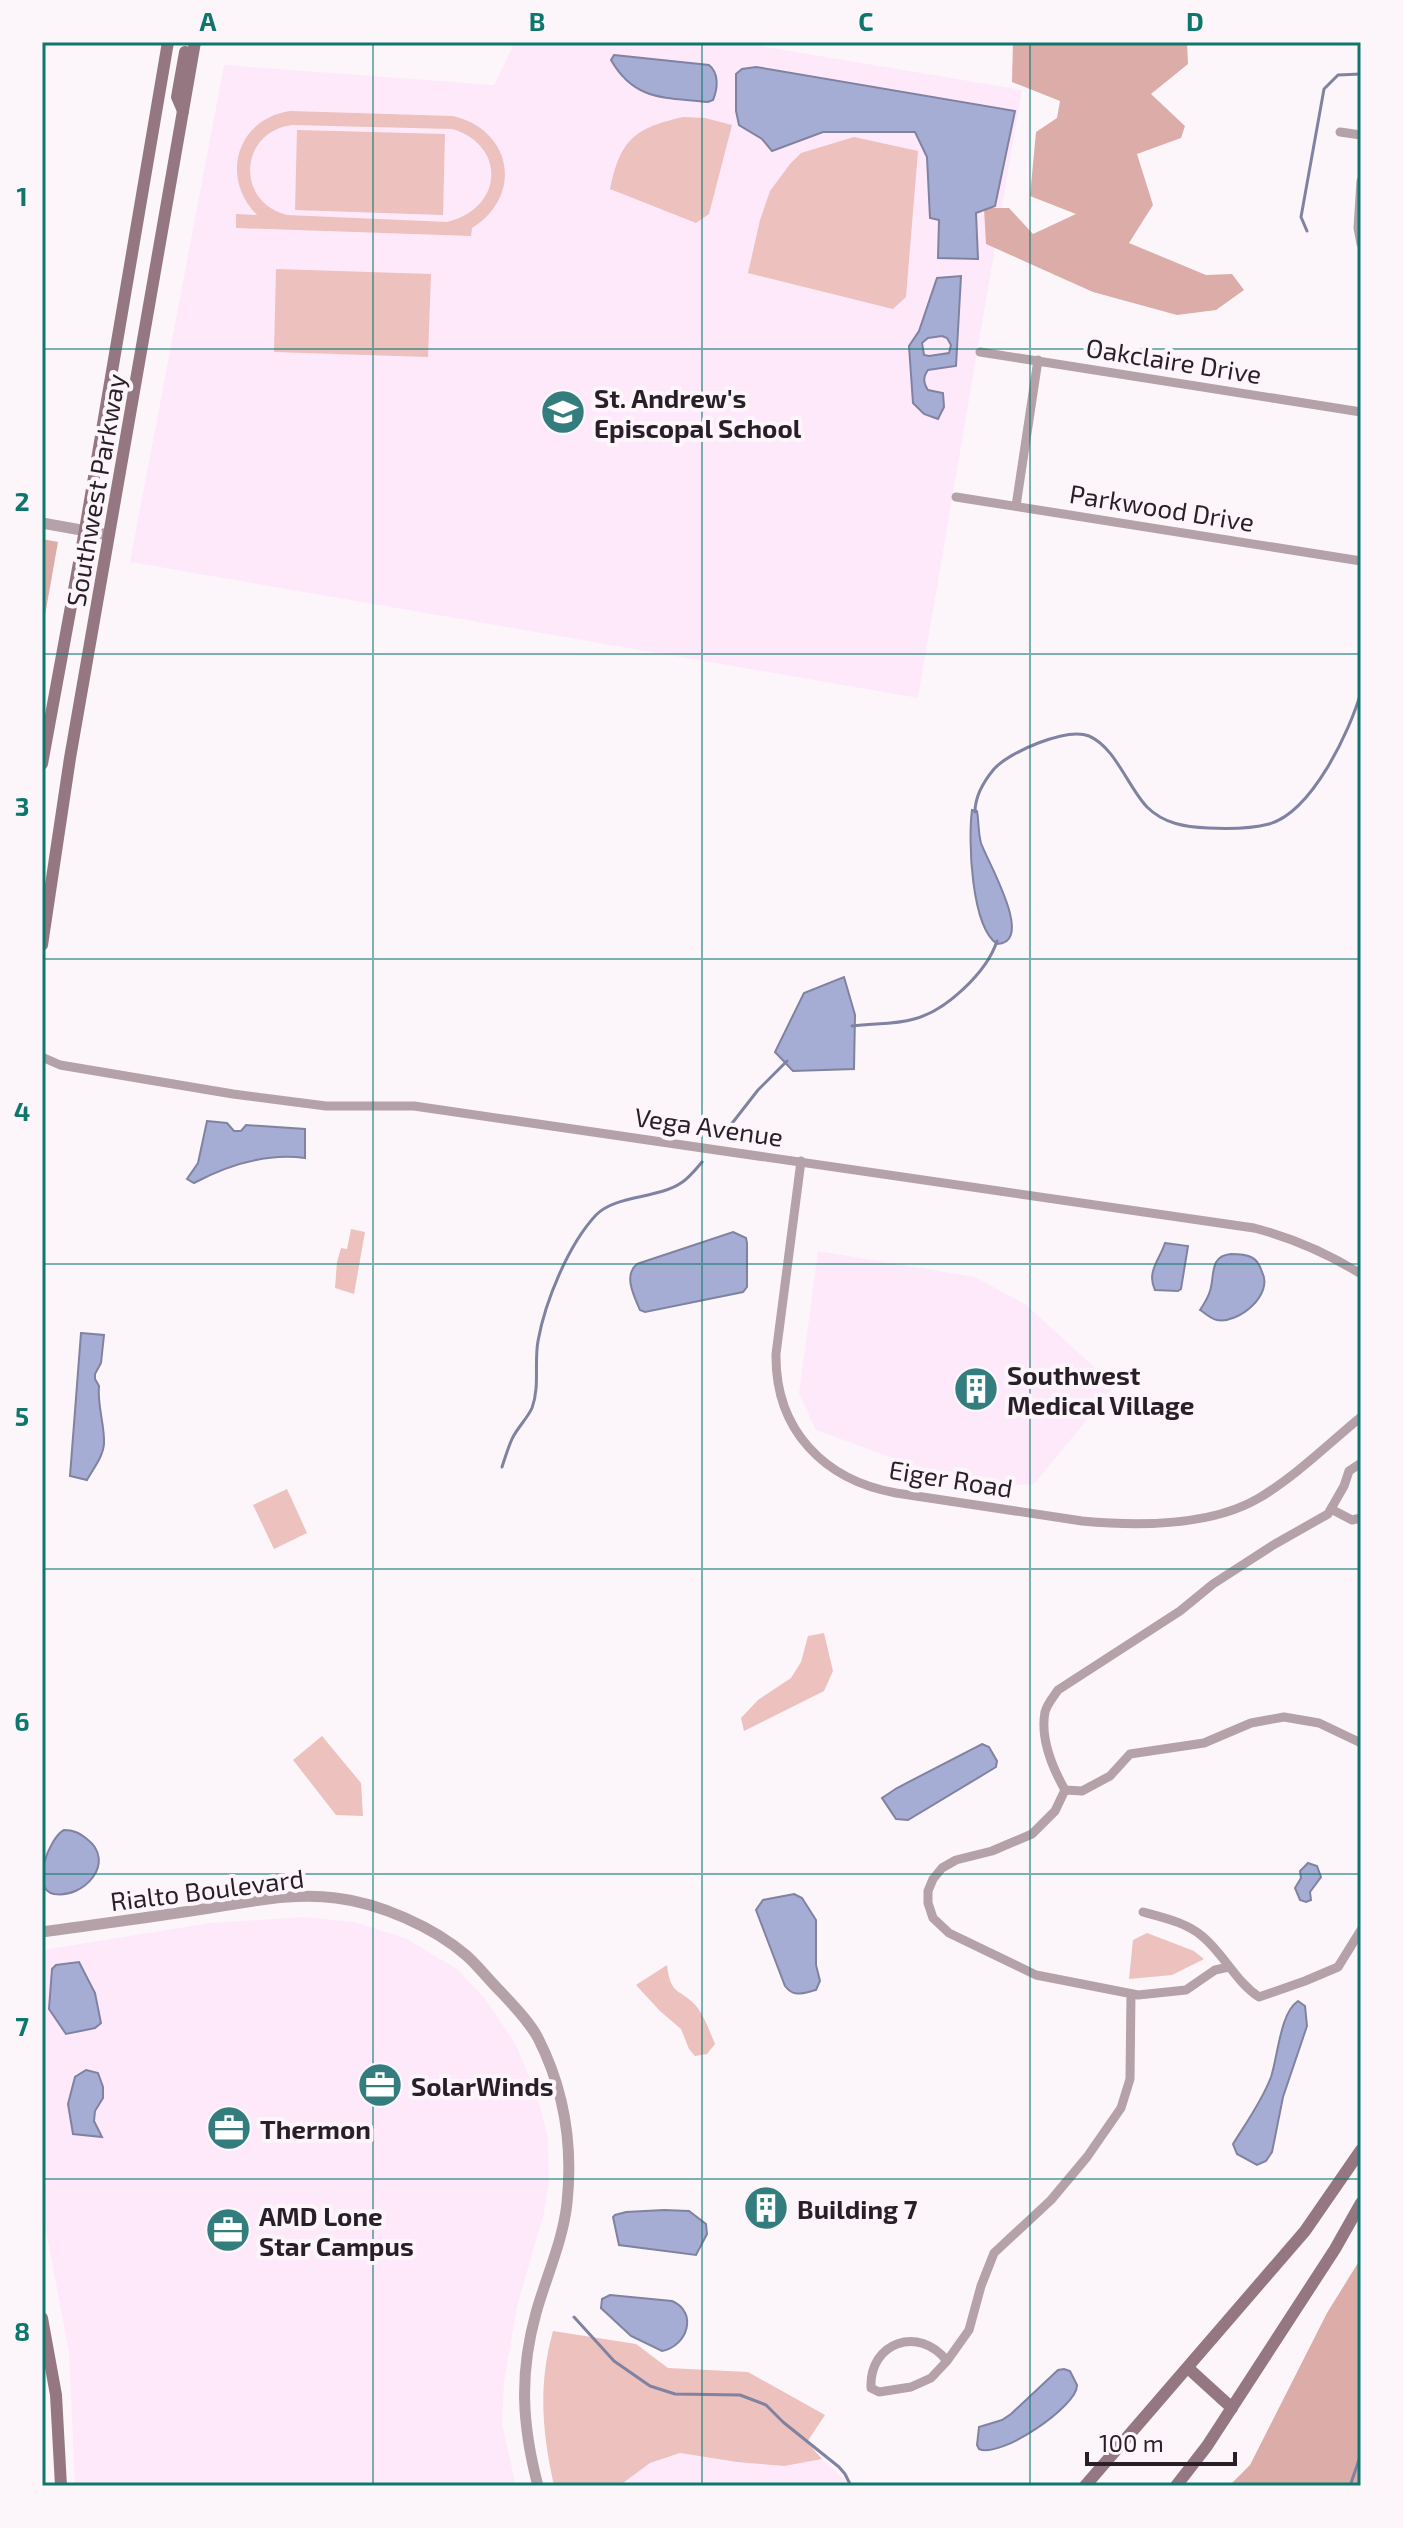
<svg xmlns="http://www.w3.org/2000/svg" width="1403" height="2528" viewBox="0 0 1403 2528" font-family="'Exo 2',sans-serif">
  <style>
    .built { fill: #fee9fb }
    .green { fill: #ecc1be; fill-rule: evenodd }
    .forest { fill: #dcaca8 }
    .water { fill: #a6add5; stroke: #8082a1; stroke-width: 2; fill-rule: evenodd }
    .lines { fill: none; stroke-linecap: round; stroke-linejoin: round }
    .stream { stroke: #8082a1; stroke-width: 3 }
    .minor { stroke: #b5a1a8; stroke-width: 9 }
    .tertiary { stroke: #b5a1a8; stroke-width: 11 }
    .secondary { stroke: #947781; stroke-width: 12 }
    .grid { fill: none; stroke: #0f766e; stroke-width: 2; stroke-opacity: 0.55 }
    .labels { text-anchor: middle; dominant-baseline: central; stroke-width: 8; stroke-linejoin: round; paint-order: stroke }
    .street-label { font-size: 26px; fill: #291f28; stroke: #fcf6fb }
    .poi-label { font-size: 26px; font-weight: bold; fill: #291f28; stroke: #fcf6fb; text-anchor: start }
    .neatline { fill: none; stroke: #0f766e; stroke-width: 3 }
    .grid-label { font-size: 26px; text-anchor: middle; font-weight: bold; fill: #0f766e }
  </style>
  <rect width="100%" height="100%" fill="#fcf6fb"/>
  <g class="built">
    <polygon points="515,42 737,42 1022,90 918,698 130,562 224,65 494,85"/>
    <polygon points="818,1251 975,1277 1025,1304 1115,1386 1034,1484 987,1487 956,1481 816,1430 799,1394"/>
    <polygon points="304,1917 354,1922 405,1938 457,1969 486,2000 515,2043 537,2095 548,2138 549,2181 544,2213 517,2307 504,2382 502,2424 516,2486 75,2486 69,2352 42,2210 42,1950 210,1923"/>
    <polygon points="681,2453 737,2462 784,2466 822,2459 851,2486 619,2486 650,2463"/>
  </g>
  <g class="green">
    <path d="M290,111L453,116C512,130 524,195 472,228L471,236L236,228V214L257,215C220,178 236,119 290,111ZM292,125L453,129C508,147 502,209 447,222L287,215C235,202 239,132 292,125Z"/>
    <path d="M683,117L705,118L732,125L709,214L696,223L610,189C620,139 635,128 683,117Z"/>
    <polygon points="297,130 445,134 443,215 295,210"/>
    <polygon points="854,137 918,151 906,297 893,309 748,273 760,220 770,191 790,164 801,153"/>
    <polygon points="276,269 431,274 428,357 274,352"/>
    <polygon points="351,1229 365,1232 354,1294 335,1288 337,1262 341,1248 347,1249"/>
    <polygon points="287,1489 307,1533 274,1549 253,1505"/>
    <polygon points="824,1633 833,1671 824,1691 744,1731 741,1718 758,1700 791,1678 801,1662 808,1636"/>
    <polygon points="322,1736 361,1783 363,1816 336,1815 293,1760"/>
    <polygon points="1147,1933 1194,1951 1204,1959 1172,1975 1129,1979 1133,1940"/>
    <path d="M667,1965C671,1998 680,1987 697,2007C705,2018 710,2032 715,2044L707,2054L695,2056L689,2049L681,2029L660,2011L636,1985Z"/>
    <path d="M553,2331L636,2344L668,2368L748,2372L825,2415L807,2442L822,2459L784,2466L737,2462L680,2453L650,2463L619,2486H596L595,2484L591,2486H554C542,2431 538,2385 553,2331Z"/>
  </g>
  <g class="forest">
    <polygon points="1013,42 1187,42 1188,64 1151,94 1185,126 1181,138 1137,154 1153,205 1129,243 1206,275 1232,274 1244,290 1216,310 1177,315 1093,292 986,244 984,208 1009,208 1033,234 1076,214 1030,196 1036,132 1057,118 1060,101 1012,82"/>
    <polygon points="42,539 58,542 42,632"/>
    <polygon points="1361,2258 1361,2486 1229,2486 1250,2465 1327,2313"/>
  </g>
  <g class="water">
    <path d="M614,55L709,65C719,73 718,88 713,100L708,102C666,97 635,102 611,60Z"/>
    <polygon points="756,67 1015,111 995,206 976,213 978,259 938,258 939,220 930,218 927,157 915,132 823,132 772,151 762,139 739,125 736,111 736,74 742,69"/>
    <path d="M961,276L956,366L928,370C923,377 923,382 928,390L943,393L944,407L938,419L924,414L913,403L909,346L919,331L937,278ZM942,336L947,338L951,345L949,353L929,356L924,355L922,343L928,338Z"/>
    <path d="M972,810L977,811C979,822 978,832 981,843C987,861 1036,943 997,944C971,926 968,840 972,810Z"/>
    <polygon points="844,977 855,1015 854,1069 793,1071 775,1052 804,993"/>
    <path d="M207,1121L227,1123L234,1131H241L246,1125L305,1129V1158C267,1153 228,1165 194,1183L187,1179L198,1163Z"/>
    <path d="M733,1232L746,1238L747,1243V1287L743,1292L645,1312L640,1310C634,1296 623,1275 637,1264Z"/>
    <path d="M1165,1243L1188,1246L1181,1289L1178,1291L1155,1290C1146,1272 1160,1259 1165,1243Z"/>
    <path d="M1231,1254C1237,1254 1245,1254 1251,1257C1257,1259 1260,1266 1262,1272C1274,1294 1239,1324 1217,1320C1211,1319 1205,1313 1200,1310C1204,1304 1208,1298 1210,1291C1215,1275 1209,1256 1231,1254Z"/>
    <path d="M81,1333L104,1335L101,1363L95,1374V1379L99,1386C97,1406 105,1425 104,1444C103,1457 93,1469 87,1480L70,1476Z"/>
    <polygon points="982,1744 989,1747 997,1761 996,1767 908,1820 896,1819 882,1798 897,1788"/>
    <path d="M64,1830C74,1830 79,1833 87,1839C117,1862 84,1899 54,1894C29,1889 49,1838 64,1830Z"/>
    <polygon points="1308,1863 1317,1866 1321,1877 1310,1892 1311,1900 1306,1902 1300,1900 1295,1888 1301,1878 1300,1871"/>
    <path d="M794,1894L802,1898L816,1920V1965L820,1981L816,1990C803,1993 794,1998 785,1986L756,1910L763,1900Z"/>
    <polygon points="79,1962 95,1993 101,2023 95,2028 66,2034 49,2009 52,1969 56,1965"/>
    <path d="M1298,2001L1305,2006L1307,2026L1283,2097L1272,2152L1266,2161L1257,2165L1237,2154L1233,2144C1246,2123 1262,2101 1271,2077C1278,2056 1280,2013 1298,2001Z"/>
    <polygon points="86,2070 98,2073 103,2087 103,2098 95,2111 94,2121 102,2137 73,2134 68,2104 75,2077"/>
    <polygon points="664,2210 689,2211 706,2224 707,2234 696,2255 619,2245 613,2217 615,2215 626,2212"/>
    <path d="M610,2295L672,2301C698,2312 688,2346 662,2351L631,2336L601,2308L602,2299Z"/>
    <path d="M1064,2369L1070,2371L1077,2385C1078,2406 1000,2459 979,2449L977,2445L979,2427L1002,2420L1011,2414L1058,2370Z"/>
  </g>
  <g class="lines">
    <g class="stream">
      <polyline points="1307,231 1301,217 1324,89 1338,75 1361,74"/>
      <path d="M975,812C975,797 984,781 994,769C1009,752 1067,727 1089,736C1115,747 1128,787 1147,807C1164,824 1186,827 1208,828C1228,829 1250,829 1269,824C1312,812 1350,731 1361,692"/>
      <path d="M852,1026C873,1023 894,1025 914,1019C946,1011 987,972 997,941"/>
      <polyline points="719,1140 758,1090 787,1061"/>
      <path d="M502,1467C505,1458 508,1448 512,1439C517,1428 527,1419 532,1408C540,1386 534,1363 538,1341C545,1302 568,1245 596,1215C615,1195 657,1199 681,1183C689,1178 696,1169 702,1162"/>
      <polyline points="574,2317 614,2361 650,2386 675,2394 740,2395 766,2405 783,2422 839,2467 845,2474 851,2486"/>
      <polyline points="1350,2486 1361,2454"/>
    </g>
    <g class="minor">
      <polyline points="1340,132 1361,135"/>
      <polyline points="1361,181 1358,228 1361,244"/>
      <polyline points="980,352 1361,412"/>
      <polyline points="956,497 1361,561"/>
      <polyline points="1016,506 1038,360"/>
      <path d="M42,1057L60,1065L233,1094L326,1106H414L1254,1228C1293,1238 1327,1253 1361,1274"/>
      <path d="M801,1161L776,1354C775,1430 824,1480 896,1493L1082,1521C1137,1526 1210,1527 1259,1498C1296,1476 1328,1444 1361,1417"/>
      <path d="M1361,1463L1349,1471L1344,1486L1328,1514L1275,1544L1213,1584L1180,1611L1058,1690C1054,1696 1047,1704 1045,1712C1040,1739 1052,1767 1065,1790L1082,1791L1110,1776L1130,1754L1204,1743L1251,1723L1284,1717L1319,1723L1361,1743"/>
      <polyline points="1331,1509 1352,1520 1361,1518"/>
      <polyline points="1065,1790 1055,1811 1032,1834 992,1851 956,1860 942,1868 933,1879 928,1891 928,1903 933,1918 949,1933 1036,1975 1138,1995 1186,1990 1215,1970 1229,1967"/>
      <path d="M1143,1912C1164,1918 1185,1922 1202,1936C1224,1954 1235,1981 1259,1997L1305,1981L1338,1967L1361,1930"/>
      <path d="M947,2361C919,2325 869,2342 871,2388L879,2392L911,2387L931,2378L947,2361L969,2330L981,2286L994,2253L1051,2200L1087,2157L1121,2108L1130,2079L1131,1994"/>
    </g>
    <g class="tertiary">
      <polyline points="42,523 109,535"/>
      <path d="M42,1932C98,1924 154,1917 210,1908C250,1902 294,1892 336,1898C379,1903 434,1927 467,1956C479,1967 489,1980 500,1991C513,2005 529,2021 538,2038C564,2089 573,2146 567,2203C563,2241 546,2277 536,2313C519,2374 522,2425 538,2486"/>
    </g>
    <g class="secondary">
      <polyline points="183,111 177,97 185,52"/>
      <polyline points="42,764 85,530 168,42"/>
      <polyline points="42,945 70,758 195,42"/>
      <polyline points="42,2318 56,2395 61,2486"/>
      <polyline points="1188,2368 1232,2408"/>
      <polyline points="1085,2486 1305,2231 1361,2150"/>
      <polyline points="1176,2486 1207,2446 1335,2249 1361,2203"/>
    </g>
  </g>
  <path class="grid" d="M373,42V2486M702,42V2486M1030,42V2486M42,349H1361M42,654H1361M42,959H1361M42,1264H1361M42,1569H1361M42,1874H1361M42,2179H1361"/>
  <defs>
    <g id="school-disc" transform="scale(2.3)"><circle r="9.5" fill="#347d7e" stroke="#fcf6fb"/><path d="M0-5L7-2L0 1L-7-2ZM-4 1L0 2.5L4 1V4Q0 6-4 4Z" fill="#fff"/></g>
    <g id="building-disc" transform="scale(2.3)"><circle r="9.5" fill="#347d7e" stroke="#fcf6fb"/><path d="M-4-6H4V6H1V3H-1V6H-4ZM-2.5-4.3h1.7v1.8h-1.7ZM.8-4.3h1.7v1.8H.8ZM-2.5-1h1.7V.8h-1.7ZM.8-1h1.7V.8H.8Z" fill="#fff"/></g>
    <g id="office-disc" transform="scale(2.3)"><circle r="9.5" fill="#347d7e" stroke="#fcf6fb"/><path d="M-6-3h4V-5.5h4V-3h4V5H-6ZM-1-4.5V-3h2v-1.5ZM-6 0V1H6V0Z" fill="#fff"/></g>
  </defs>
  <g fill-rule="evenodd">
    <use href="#school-disc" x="563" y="412"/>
    <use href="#building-disc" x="976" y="1389"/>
    <use href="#office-disc" x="380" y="2085"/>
    <use href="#office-disc" x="229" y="2128"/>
    <use href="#building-disc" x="766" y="2208"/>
    <use href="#office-disc" x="228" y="2230"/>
  </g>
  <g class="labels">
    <g class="street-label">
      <text transform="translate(1174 360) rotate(9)">Oakclaire Drive</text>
      <text transform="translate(95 490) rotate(-80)">Southwest Parkway</text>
      <text transform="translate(1162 507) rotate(9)">Parkwood Drive</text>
      <text transform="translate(709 1126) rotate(8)">Vega Avenue</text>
      <text transform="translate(951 1478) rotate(9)">Eiger Road</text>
      <text transform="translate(207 1889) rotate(-7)">Rialto Boulevard</text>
    </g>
    <g class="poi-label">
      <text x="594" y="397">St. Andrew's<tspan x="594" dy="30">Episcopal School</tspan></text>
      <text x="1007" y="1374">Southwest<tspan x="1007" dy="30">Medical Village</tspan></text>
      <text x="411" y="2085">SolarWinds</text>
      <text x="260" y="2128">Thermon</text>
      <text x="797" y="2208">Building 7</text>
      <text x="259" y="2215">AMD Lone<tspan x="259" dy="30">Star Campus</tspan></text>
    </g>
  </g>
  <rect width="1403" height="2528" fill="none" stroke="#fcf6fb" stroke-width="88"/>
  <path d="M1087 2452v12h148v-12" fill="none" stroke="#291f28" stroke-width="4"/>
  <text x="1099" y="2452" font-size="24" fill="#291f28" stroke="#fcf6fb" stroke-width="6" paint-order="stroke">100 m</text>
  <rect x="44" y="44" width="1315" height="2440" class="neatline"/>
  <g class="grid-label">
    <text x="208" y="31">A</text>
    <text x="537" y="31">B</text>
    <text x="866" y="31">C</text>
    <text x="1195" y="31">D</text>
    <text x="22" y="206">1</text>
    <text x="22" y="511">2</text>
    <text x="22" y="816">3</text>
    <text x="22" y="1121">4</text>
    <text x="22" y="1426">5</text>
    <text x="22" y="1731">6</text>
    <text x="22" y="2036">7</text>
    <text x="22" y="2341">8</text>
  </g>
</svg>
